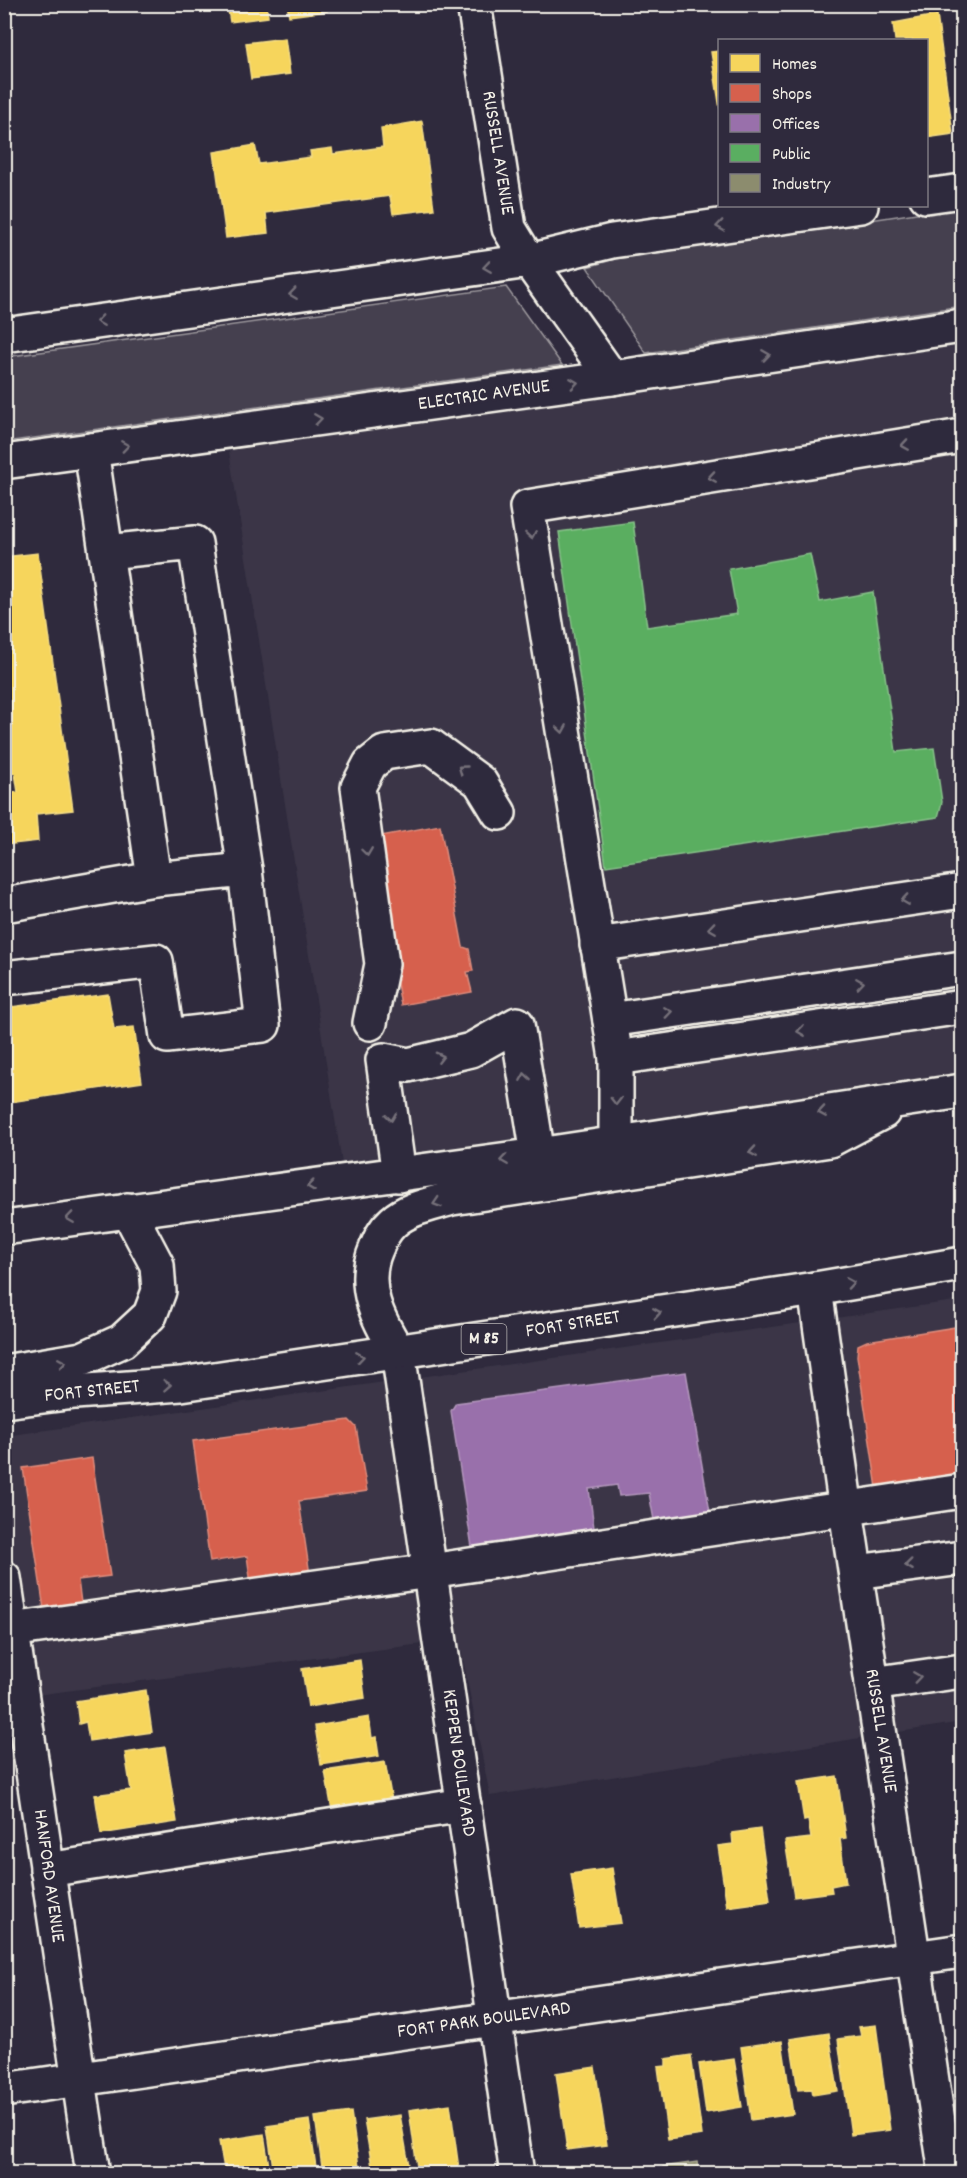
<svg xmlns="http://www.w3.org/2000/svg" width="967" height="2178" viewBox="0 0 967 2178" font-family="Dekko,sans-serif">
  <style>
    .built { fill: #3b3647 }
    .green { fill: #454050; stroke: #9c989c; stroke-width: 1.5 }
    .homes { fill: #f6d55c; stroke: #f5dd86; stroke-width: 1.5 }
    .shops { fill: #d6604d; stroke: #df8c7c; stroke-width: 1.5 }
    .offices { fill: #9970ab; stroke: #b497bd; stroke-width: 1.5 }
    .public { fill: #5aae61; stroke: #88c28a; stroke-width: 1.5 }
    .industry { fill: #8c8c6e; stroke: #abaa93; stroke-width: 1.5 }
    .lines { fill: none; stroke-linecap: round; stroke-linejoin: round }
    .minor-casing { stroke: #f4f1e8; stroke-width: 38 }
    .major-casing { stroke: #f4f1e8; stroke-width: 38 }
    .minor { stroke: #2f2a3d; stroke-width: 33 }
    .major { stroke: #2f2a3d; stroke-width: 33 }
    .oneway { stroke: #747079 }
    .labels { text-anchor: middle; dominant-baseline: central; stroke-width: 6; stroke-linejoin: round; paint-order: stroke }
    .shield { fill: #2f2a3d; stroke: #b9b5b5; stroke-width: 1.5 }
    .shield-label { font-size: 18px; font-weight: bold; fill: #f4f1e8 }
    .street-label { font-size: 20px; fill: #f4f1e8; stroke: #2f2a3d }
  </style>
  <rect width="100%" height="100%" fill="#2f2a3d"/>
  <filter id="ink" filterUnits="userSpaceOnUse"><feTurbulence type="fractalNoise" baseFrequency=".0167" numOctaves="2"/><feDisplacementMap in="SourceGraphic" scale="12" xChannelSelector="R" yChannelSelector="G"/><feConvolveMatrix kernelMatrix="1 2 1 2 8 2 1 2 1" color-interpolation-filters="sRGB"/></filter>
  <g filter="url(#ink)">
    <g class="built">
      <polygon points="962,326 962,1091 345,1182 226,432"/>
      <polygon points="962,1300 962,1722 490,1796 459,1639 5,1699 5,1436"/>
    </g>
    <g class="green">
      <polygon points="962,206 962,306 646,353 587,267 615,259"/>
      <polygon points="506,287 562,365 5,442 5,357"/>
    </g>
    <g class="homes">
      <polygon points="227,4 267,4 268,17 230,22"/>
      <polygon points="287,4 326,4 327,11 289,16"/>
      <polygon points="937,15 953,134 926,138 926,40 895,40 893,23"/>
      <polygon points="285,38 290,74 251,79 246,43"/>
      <polygon points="720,51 720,109 711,52"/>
      <polygon points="422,121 434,209 393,214 390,196 266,213 268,233 226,238 214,152 255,145 259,164 311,157 310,151 332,148 333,154 383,147 381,128"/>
      <polygon points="38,553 73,810 36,814 38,841 4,845 4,795 18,792 15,773 4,774 4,557"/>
      <polygon points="108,994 114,1029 134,1027 142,1082 4,1103 4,1008"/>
      <polygon points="360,1660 365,1698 308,1707 302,1669"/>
      <polygon points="146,1690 152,1732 89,1741 86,1722 79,1724 76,1701"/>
      <polygon points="369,1717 372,1738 376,1737 379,1756 321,1765 315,1726"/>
      <polygon points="165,1747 177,1822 101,1834 95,1795 131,1790 125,1753"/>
      <polygon points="385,1762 392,1801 332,1810 325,1771"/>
      <polygon points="837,1776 846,1838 840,1839 846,1883 831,1886 832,1892 794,1897 785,1841 811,1838 808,1820 804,1821 798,1782"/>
      <polygon points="760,1829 770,1901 727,1907 718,1846 733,1844 732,1833"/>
      <polygon points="612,1868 621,1923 579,1928 571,1874"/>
      <polygon points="876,2025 890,2130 851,2135 838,2039 861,2036 859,2027"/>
      <polygon points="829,2033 838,2091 813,2095 812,2089 798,2090 790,2039"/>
      <polygon points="782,2041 793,2114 751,2120 741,2047"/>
      <polygon points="691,2055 702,2135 668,2140 658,2067 666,2066 666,2059"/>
      <polygon points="734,2059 742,2107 706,2113 699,2064"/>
      <polygon points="595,2067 607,2145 567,2150 556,2073"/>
      <polygon points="450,2104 459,2169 418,2174 409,2110"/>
      <polygon points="351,2112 360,2174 323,2174 315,2117"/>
      <polygon points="400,2115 409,2166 373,2172 364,2120"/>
      <polygon points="309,2120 317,2174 274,2174 267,2126"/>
      <polygon points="264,2134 270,2173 225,2174 219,2141"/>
    </g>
    <g class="shops">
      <polygon points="440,825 463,947 469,949 473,971 467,972 472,992 401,1005 370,838"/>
      <polygon points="962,1326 962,1475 877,1488 857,1356 858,1345 867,1341"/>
      <polygon points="349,1420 356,1427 367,1491 299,1501 310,1575 251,1584 247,1556 210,1562 193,1441"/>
      <polygon points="92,1458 110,1576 78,1580 81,1603 44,1609 23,1468"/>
    </g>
    <polygon class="offices" points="686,1372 710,1512 654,1520 649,1493 619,1496 617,1485 589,1489 594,1528 472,1547 451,1411 456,1403"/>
    <polygon class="public" points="633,522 647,627 737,614 729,569 810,554 820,602 873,592 896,752 934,748 942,802 938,817 606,866 559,532"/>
    <g class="industry">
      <polygon points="697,2162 699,2174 664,2174 663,2167"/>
      <polygon points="626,2168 627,2174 588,2174 588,2173"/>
    </g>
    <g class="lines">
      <g class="minor-casing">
        <g id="minor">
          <polyline points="474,4 509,228 529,261 612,378"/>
          <polyline points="926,196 962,191"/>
          <polyline points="4,335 529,261 612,241 861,206"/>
          <polyline points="4,462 612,378 962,326"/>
          <polyline points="106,552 195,543 245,870"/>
          <polyline points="4,905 154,879 91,450"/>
          <polyline points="597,945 962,891"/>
          <polyline points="4,978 156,961 167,1036 263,1025 245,870 154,879"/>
          <polyline points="610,1020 962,968"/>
          <polyline points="370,1023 382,964 358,787 370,764 384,753 431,746 480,782 499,813"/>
          <polyline points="616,1058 962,1007"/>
          <polyline points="616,1143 616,1058 527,507 962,436"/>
          <polyline points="399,1175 383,1060 408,1065 471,1050 517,1024 538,1155"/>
          <polyline points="815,1289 846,1510 946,2174"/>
          <polyline points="398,1352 517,2174"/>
          <polyline points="856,1572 962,1558"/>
          <polyline points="4,1578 93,2174"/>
          <polyline points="4,1631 430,1571 962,1491"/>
          <polyline points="872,1684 962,1671"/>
          <polyline points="47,1870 464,1805"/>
          <polyline points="4,2090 962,1951"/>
        </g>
      </g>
      <g class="major-casing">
        <g id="major">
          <polyline points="4,1228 538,1155 962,1091"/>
          <path d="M398,1352C378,1320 360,1286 376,1249C380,1239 384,1230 393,1222C408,1208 433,1204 452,1198L830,1140L883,1112"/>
          <polyline points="4,1372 82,1359 122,1341 150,1315 159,1291 157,1265 128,1210"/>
          <polyline points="4,1401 75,1392 181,1384 815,1289 962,1264"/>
        </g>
      </g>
      <use href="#minor" class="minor"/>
      <use href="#major" class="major"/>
    </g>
    <defs><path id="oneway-chevron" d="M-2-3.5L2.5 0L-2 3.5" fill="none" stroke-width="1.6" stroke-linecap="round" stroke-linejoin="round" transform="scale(1.5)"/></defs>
    <g class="oneway">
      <use href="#oneway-chevron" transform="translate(720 226) rotate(172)"/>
      <use href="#oneway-chevron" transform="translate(487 267) rotate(172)"/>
      <use href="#oneway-chevron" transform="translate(293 294) rotate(172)"/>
      <use href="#oneway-chevron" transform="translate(100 321) rotate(172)"/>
      <use href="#oneway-chevron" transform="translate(766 355) rotate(-8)"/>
      <use href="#oneway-chevron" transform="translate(574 383) rotate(-8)"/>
      <use href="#oneway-chevron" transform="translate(318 419) rotate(-8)"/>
      <use href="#oneway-chevron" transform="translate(905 445) rotate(171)"/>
      <use href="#oneway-chevron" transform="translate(125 446) rotate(-8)"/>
      <use href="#oneway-chevron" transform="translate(712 477) rotate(171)"/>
      <use href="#oneway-chevron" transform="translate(531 535) rotate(81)"/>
      <use href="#oneway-chevron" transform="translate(562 729) rotate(81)"/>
      <use href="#oneway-chevron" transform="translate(462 769) rotate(-144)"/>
      <use href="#oneway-chevron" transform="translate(367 852) rotate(82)"/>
      <use href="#oneway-chevron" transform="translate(905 900) rotate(172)"/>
      <use href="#oneway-chevron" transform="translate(712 928) rotate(172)"/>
      <use href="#oneway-chevron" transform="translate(860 983) rotate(-8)"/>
      <use href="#oneway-chevron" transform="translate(668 1012) rotate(-8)"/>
      <use href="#oneway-chevron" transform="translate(801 1031) rotate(172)"/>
      <use href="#oneway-chevron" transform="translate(440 1057) rotate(-14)"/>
      <use href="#oneway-chevron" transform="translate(525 1077) rotate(-99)"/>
      <use href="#oneway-chevron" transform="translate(616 1101) rotate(90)"/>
      <use href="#oneway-chevron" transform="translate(822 1112) rotate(171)"/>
      <use href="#oneway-chevron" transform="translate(391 1117) rotate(82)"/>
      <use href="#oneway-chevron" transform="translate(753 1152) rotate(171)"/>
      <use href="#oneway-chevron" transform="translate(504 1160) rotate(172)"/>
      <use href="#oneway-chevron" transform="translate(311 1186) rotate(173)"/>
      <use href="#oneway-chevron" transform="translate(437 1203) rotate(162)"/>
      <use href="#oneway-chevron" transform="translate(70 1218) rotate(172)"/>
      <use href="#oneway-chevron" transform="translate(850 1283) rotate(-9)"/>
      <use href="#oneway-chevron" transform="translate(657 1313) rotate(-9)"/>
      <use href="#oneway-chevron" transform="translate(360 1357) rotate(-8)"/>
      <use href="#oneway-chevron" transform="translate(62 1363) rotate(-9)"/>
      <use href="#oneway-chevron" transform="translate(167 1385) rotate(-4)"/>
      <use href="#oneway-chevron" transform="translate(909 1565) rotate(173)"/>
      <use href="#oneway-chevron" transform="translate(917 1677) rotate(-8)"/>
    </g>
  </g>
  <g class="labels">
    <rect class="shield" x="461.5" y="1324" width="45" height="30" rx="4.5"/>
    <g class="shield-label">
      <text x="484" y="1339">M 85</text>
    </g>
    <g class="street-label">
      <text transform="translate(497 153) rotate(81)">RUSSELL AVENUE</text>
      <text transform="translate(484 396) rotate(-8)">ELECTRIC AVENUE</text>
      <text transform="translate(573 1325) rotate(-9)">FORT STREET</text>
      <text transform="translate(92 1392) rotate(-6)">FORT STREET</text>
      <text transform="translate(880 1731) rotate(81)">RUSSELL AVENUE</text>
      <text transform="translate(458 1763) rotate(82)">KEPPEN BOULEVARD</text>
      <text transform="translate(48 1876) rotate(82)">HANFORD AVENUE</text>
      <text transform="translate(484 2021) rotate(-8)">FORT PARK BOULEVARD</text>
    </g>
  </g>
  <rect width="967" height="2178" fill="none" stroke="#2f2a3d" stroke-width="24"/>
  <rect x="12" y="12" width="943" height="2154" fill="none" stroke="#f4f1e8" stroke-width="2" filter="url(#ink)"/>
  <rect x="718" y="39" width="210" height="168" fill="#2f2a3d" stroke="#7e7a81" stroke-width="1.5"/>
  <rect x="730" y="54" width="30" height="18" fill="#f6d55c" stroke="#7e7a81" stroke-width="1.5"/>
  <text x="772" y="69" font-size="18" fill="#f4f1e8">Homes</text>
  <rect x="730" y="84" width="30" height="18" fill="#d6604d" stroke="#7e7a81" stroke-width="1.5"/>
  <text x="772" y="99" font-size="18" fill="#f4f1e8">Shops</text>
  <rect x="730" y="114" width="30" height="18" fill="#9970ab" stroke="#7e7a81" stroke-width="1.5"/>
  <text x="772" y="129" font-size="18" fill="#f4f1e8">Offices</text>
  <rect x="730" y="144" width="30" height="18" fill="#5aae61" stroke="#7e7a81" stroke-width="1.5"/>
  <text x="772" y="159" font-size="18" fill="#f4f1e8">Public</text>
  <rect x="730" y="174" width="30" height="18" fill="#8c8c6e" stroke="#7e7a81" stroke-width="1.5"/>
  <text x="772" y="189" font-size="18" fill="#f4f1e8">Industry</text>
</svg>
